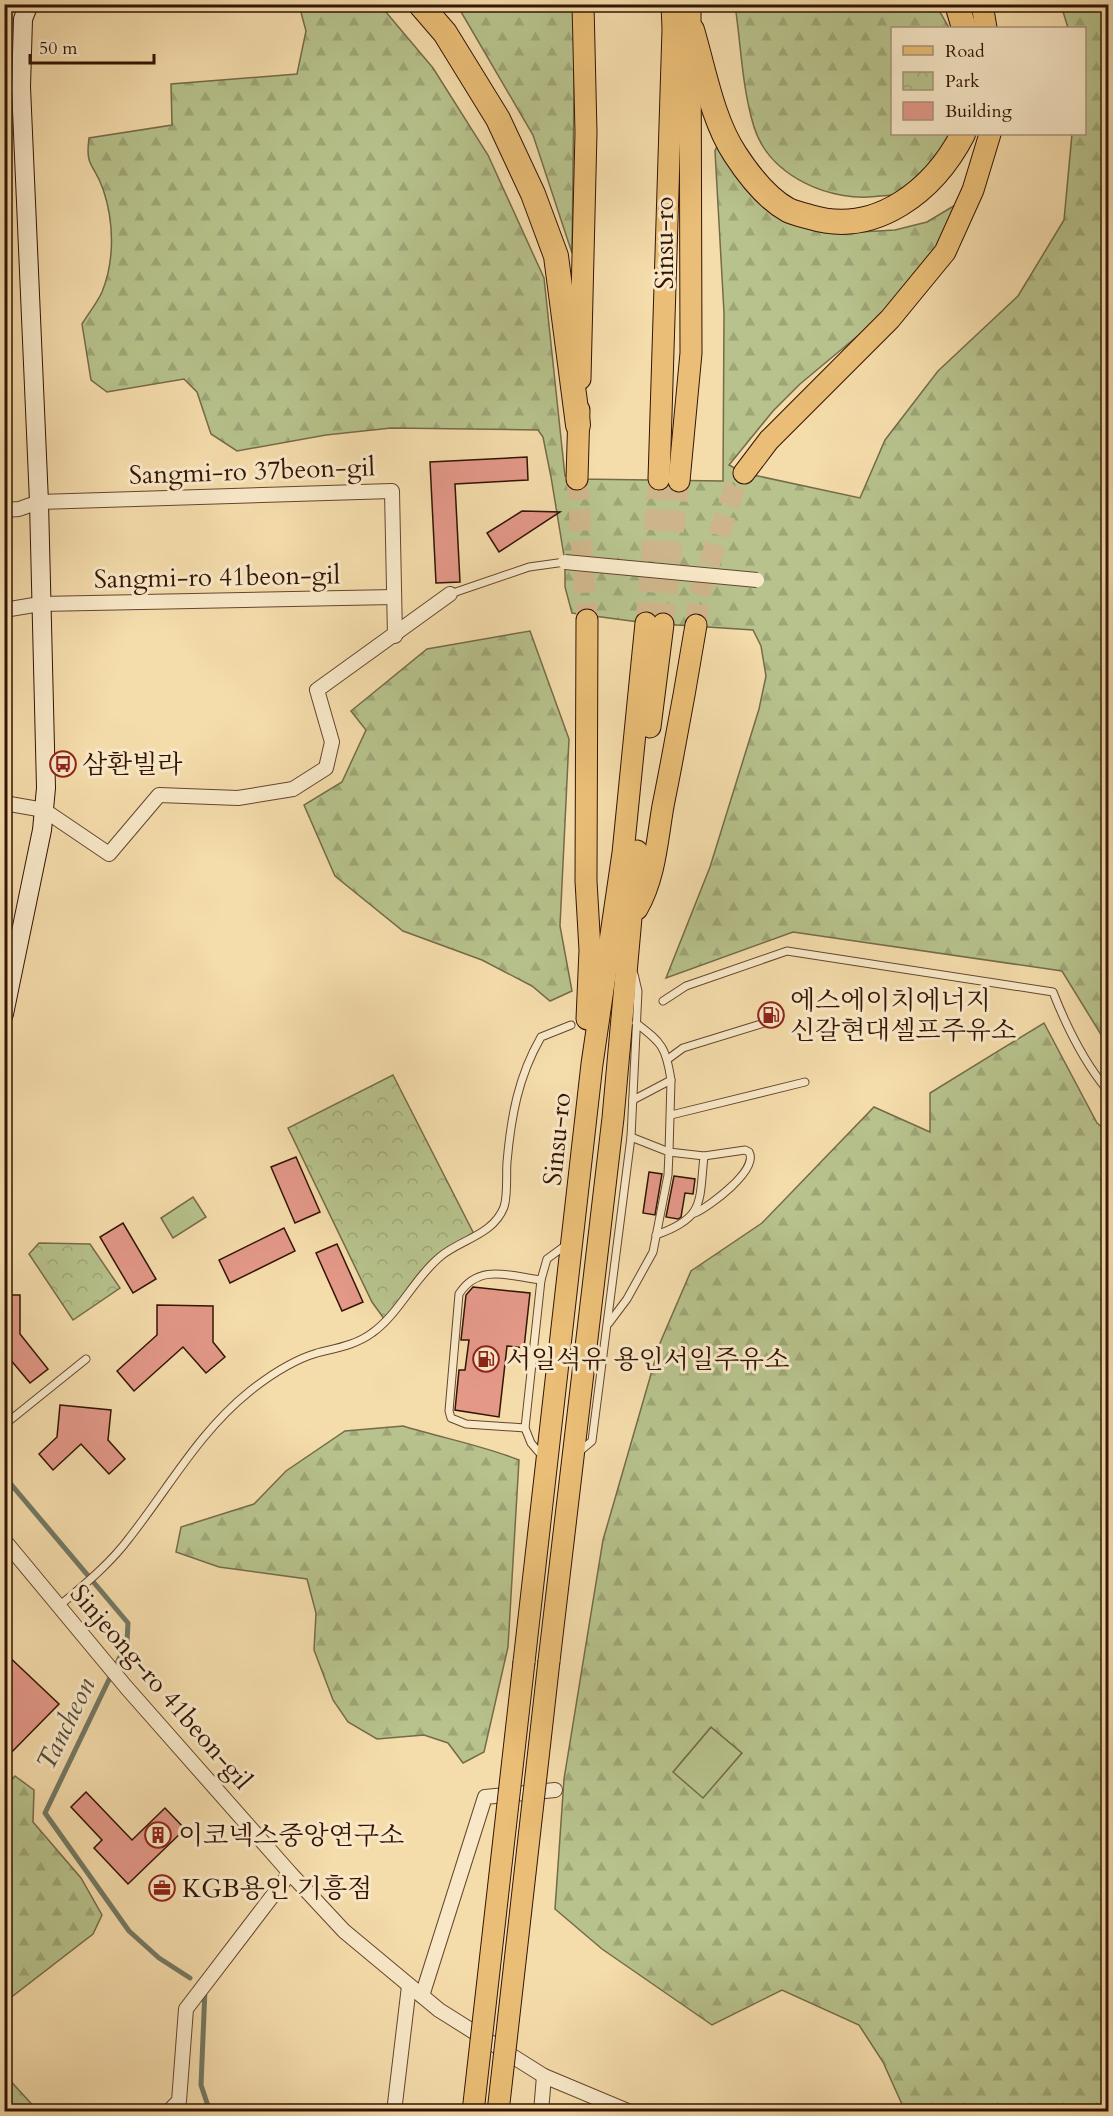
<svg xmlns="http://www.w3.org/2000/svg" width="1113" height="2116" viewBox="0 0 1113 2116" font-family="Cardo,'Noto Serif KR',serif">
  <style>
    .grass { fill: #b7c28c; stroke: #756b48; stroke-width: 1.5 }
    .forest { fill: url(#forest-firs); stroke: #756b48; stroke-width: 1.5; fill-rule: evenodd }
    .park { fill: url(#park-crowns); stroke: #756b48; stroke-width: 1.5 }
    .lines { fill: none; stroke-linecap: round; stroke-linejoin: round }
    .stream { stroke: #737965; stroke-width: 5 }
    .building { fill: #e39888; stroke: #331404; stroke-width: 1.5 }
    .primary-tunnel { stroke: #ceb48a; stroke-width: 21; stroke-dasharray: 21 10; stroke-linecap: butt }
    .lane-casing { stroke: #64462e; stroke-width: 9 }
    .street-casing { stroke: #64462e; stroke-width: 16 }
    .secondary-casing { stroke: #331404; stroke-width: 20 }
    .primary-casing { stroke: #331404; stroke-width: 23 }
    .highway-casing { stroke: #331404; stroke-width: 26 }
    .lane { stroke: #f8e8c8; stroke-width: 7 }
    .street { stroke: #f8e8c8; stroke-width: 14 }
    .secondary { stroke: #f8e8c8; stroke-width: 18 }
    .primary { stroke: #eabe76; stroke-width: 21 }
    .highway { stroke: #eabe76; stroke-width: 24 }
    .street-bridge-casing { stroke: #64462e; stroke-width: 16; stroke-linecap: butt }
    .primary-bridge-casing { stroke: #331404; stroke-width: 23; stroke-linecap: butt }
    .street-bridge { stroke: #f8e8c8; stroke-width: 14 }
    .primary-bridge { stroke: #eabe76; stroke-width: 21 }
    .labels { text-anchor: middle; dominant-baseline: central; stroke-width: 6; stroke-linejoin: round; paint-order: stroke }
    .street-label { font-size: 26px; fill: #331404; stroke: #f8e8c8 }
    .poi-label { font-size: 26px; fill: #331404; stroke: #f8e8c8; text-anchor: start }
    .water-label { font-size: 27px; font-style: italic; fill: #584f3c; stroke: #f8e8c8 }
  </style>
  <defs>
    <pattern id="forest-firs" width="22" height="20" patternUnits="userSpaceOnUse" patternTransform="scale(1.5)"><rect width="22" height="20" fill="#b7c28c"/><path d="M5 1l3.5 6h-7zM16 11l3.5 6h-7z" fill="#9ea677"/></pattern>
    <pattern id="park-crowns" width="20" height="18" patternUnits="userSpaceOnUse" patternTransform="scale(1.5)"><rect width="20" height="18" fill="#b7c28c"/><path d="M2 6a3 3 0 1 1 6 0M12 15a3 3 0 1 1 6 0" fill="none" stroke="#9ea677"/></pattern>
  </defs>
  <rect width="100%" height="100%" fill="#f5dcab"/>
  <filter id="stains"><feTurbulence type="fractalNoise" baseFrequency=".00333" numOctaves="4"/><feColorMatrix values="0 0 0 0 .2 0 0 0 0 .09 0 0 0 0 .02 0 0 0 .5 -.17"/></filter>
  <radialGradient id="worn" r=".72"><stop offset=".6" stop-color="#630" stop-opacity="0"/><stop offset="1" stop-color="#630" stop-opacity=".3"/></radialGradient>
  <g class="grass">
    <polygon points="193,1197 206,1217 173,1238 161,1218"/>
    <polygon points="711,1727 742,1753 703,1799 672,1773"/>
  </g>
  <g class="forest">
    <path d="M299,5H380L433,68L488,155L544,278L565,476L577,479L723,481L724,313L715,151L720,139L753,187L860,232L895,230L927,222L957,204L954,236L878,319L800,384L773,411L729,465L744,473L860,498L885,440L938,371L1018,296L1064,220L1072,134H1084V28H1068L1061,5H1108V1046L1062,971L793,932L666,978L710,867L759,709L766,676L761,646L753,630L646,623L572,613L565,587V562L551,477L543,437L538,430L391,428L326,435L237,451L211,434L197,392L184,379L107,392L91,380L82,324C88,314 97,303 102,292C115,260 114,221 103,189C94,163 85,168 89,138L172,125L171,84L297,74L306,31Z"/>
    <polygon points="457,5 575,5 572,253 533,135"/>
    <path d="M735,5H936L949,28H892V134H961C949,145 914,187 903,193C897,196 887,195 880,196C831,203 770,177 754,127C742,88 741,45 735,5Z"/>
    <polygon points="530,631 569,739 560,926 572,991 550,1001 532,986 482,960 403,931 335,876 304,805 342,782 366,730 351,711 427,649"/>
    <path d="M1044,1023L1097,1123L1108,1132V2111H905L883,2062L859,2025L782,1990L712,2025L602,1949L555,1909L564,1779L603,1540L660,1343L691,1271L762,1223L874,1107L930,1132V1093ZM711,1727L742,1753L703,1798L673,1772Z"/>
    <path d="M403,1426C442,1438 481,1445 519,1460L508,1647L484,1752L463,1763L448,1743L424,1735L377,1739L348,1722L333,1700L314,1650L316,1613L307,1579L219,1567L176,1552L181,1527L254,1504L286,1471L345,1431Z"/>
    <polygon points="15,1776 34,1790 33,1822 81,1878 102,1915 93,1934 5,2002 4,1788"/>
    <polygon points="4,2075 5,2075 38,2111 5,2111"/>
  </g>
  <g class="park">
    <polygon points="393,1075 475,1236 432,1264 385,1320 372,1302 288,1128"/>
    <polygon points="39,1243 90,1244 120,1288 73,1320 29,1254"/>
  </g>
  <g class="lines">
    <g class="stream">
      <polyline points="4,1476 128,1623 127,1642 45,1813 129,1931 159,1958 190,1978"/>
      <polyline points="205,1989 201,2085 210,2112"/>
    </g>
  </g>
  <g class="building">
    <polygon points="527,457 528,480 455,484 460,582 436,583 430,462"/>
    <polygon points="522,511 560,512 499,552 487,533"/>
    <polygon points="296,1157 320,1212 295,1223 271,1167"/>
    <polygon points="649,1172 662,1174 655,1215 643,1213"/>
    <polygon points="674,1176 695,1179 693,1194 685,1193 681,1217 678,1219 666,1217"/>
    <polygon points="123,1223 156,1279 133,1293 100,1237"/>
    <polygon points="284,1228 295,1251 230,1283 219,1260"/>
    <polygon points="337,1244 363,1302 342,1311 316,1253"/>
    <polygon points="473,1287 530,1293 524,1348 507,1346 499,1417 455,1410 459,1370 465,1370 469,1340 461,1340 466,1295"/>
    <polygon points="4,1295 20,1295 20,1334 48,1369 30,1383 4,1352"/>
    <polygon points="157,1305 213,1306 213,1342 225,1357 206,1373 183,1347 134,1391 117,1371 157,1335"/>
    <polygon points="60,1405 111,1410 108,1440 125,1459 109,1474 81,1444 53,1470 39,1454 57,1437"/>
    <polygon points="4,1652 59,1704 4,1760"/>
    <polygon points="86,1792 132,1840 165,1808 185,1829 128,1884 94,1848 102,1840 71,1807"/>
  </g>
  <g class="lines">
    <g class="primary-tunnel">
      <polyline points="577,479 587,620"/>
      <polyline points="646,623 659,479"/>
      <polyline points="663,624 679,481"/>
      <polyline points="696,625 699,595 735,486 744,473"/>
    </g>
    <g class="lane-casing">
      <g id="lane">
        <polyline points="4,85 19,87"/>
        <polyline points="450,594 529,567 565,562"/>
        <path d="M663,1001L686,986L787,951L1053,992C1067,1028 1083,1061 1108,1091"/>
        <polyline points="668,1059 683,1048 764,1023"/>
        <path d="M633,1100L671,1080C666,1047 662,1043 636,1023"/>
        <polyline points="671,1115 805,1082"/>
        <path d="M695,1213C710,1206 759,1170 749,1152L745,1150L704,1156"/>
        <path d="M656,1235C705,1218 699,1203 704,1156L669,1152L671,1080"/>
        <polyline points="609,1323 627,1299 653,1252 668,1175 669,1152 631,1137"/>
        <polyline points="4,1425 86,1359"/>
        <path d="M525,1428L466,1424L451,1418L449,1411L459,1294C479,1263 509,1276 541,1280"/>
        <polyline points="580,1451 592,1441 631,1137 638,991 634,974"/>
        <polyline points="543,1457 531,1443 525,1428 541,1280 547,1259 566,1245"/>
        <path d="M59,1606C84,1585 110,1564 130,1537C170,1486 199,1432 250,1391C269,1376 293,1360 317,1353C336,1348 356,1345 372,1333C399,1314 414,1278 441,1256C462,1239 493,1235 504,1207C508,1195 506,1175 507,1162C511,1117 518,1077 541,1037L571,1025"/>
      </g>
    </g>
    <g class="street-casing">
      <g id="street">
        <polyline points="4,510 19,509 39,502 392,491 395,636"/>
        <polyline points="4,610 40,604 394,597"/>
        <polyline points="4,803 44,810 109,854 159,795 238,798 293,789 326,768 332,742 317,690 450,594"/>
        <polyline points="4,1540 126,1687 290,1873 344,1931 439,2010 544,2076 630,2112"/>
        <polyline points="422,1996 485,1797 555,1790"/>
        <polyline points="168,2112 179,2101 186,2009 290,1873"/>
        <polyline points="394,2112 409,1986"/>
        <polyline points="541,2112 544,2076"/>
      </g>
    </g>
    <g class="secondary-casing">
      <polyline id="secondary" points="4,1014 42,830 46,788 39,502 21,87 23,19 29,4"/>
    </g>
    <g class="primary-casing">
      <g id="primary">
        <polyline points="982,4 986,28"/>
        <polyline points="580,379 586,133 583,4"/>
        <polyline points="744,473 769,440 890,319 945,252 973,190 990,134"/>
        <polyline points="577,479 579,410"/>
        <polyline points="659,479 673,29 672,4"/>
        <polyline points="679,481 691,353 690,4"/>
        <polyline points="587,620 586,881 590,950 587,1019"/>
        <polyline points="650,727 663,624"/>
        <path d="M637,909C655,878 657,841 663,806C675,746 686,686 696,625"/>
        <polyline points="549,1661 613,1118 637,851"/>
        <polyline points="524,1662 592,1064 623,853 646,623"/>
      </g>
    </g>
    <g class="highway-casing">
      <g id="highway">
        <polyline points="420,4 445,33 498,119 533,194 556,256 578,425"/>
        <polyline points="957,4 964,28"/>
        <path d="M692,30C704,70 712,119 735,154C748,174 766,198 788,210C794,213 803,215 810,217C876,237 934,190 963,134"/>
      </g>
    </g>
    <use href="#lane" class="lane"/>
    <use href="#street" class="street"/>
    <use href="#secondary" class="secondary"/>
    <use href="#primary" class="primary"/>
    <use href="#highway" class="highway"/>
    <g class="street-bridge-casing">
      <polyline id="street-bridge" points="565,562 757,580"/>
    </g>
    <g class="primary-bridge-casing">
      <g id="primary-bridge">
        <polyline points="473,2112 524,1662"/>
        <polyline points="498,2112 549,1661"/>
      </g>
    </g>
    <use href="#street-bridge" class="street-bridge"/>
    <use href="#primary-bridge" class="primary-bridge"/>
  </g>
  <defs>
    <g id="bus-ring" transform="scale(1.35)"><circle r="9.5" fill="#f8e8c8" stroke="#8f2418" stroke-width="1.5"/><path d="M-5-6H5V4H4V6H2V4H-2V6H-4V4H-5ZM-3.5-4V0h7V-4ZM-3.5 1.2v1.5H-2V1.2ZM2 1.2v1.5H3.5V1.2Z" fill="#8f2418"/></g>
    <g id="fuel-ring" transform="scale(1.35)"><circle r="9.5" fill="#f8e8c8" stroke="#8f2418" stroke-width="1.5"/><path d="M-5.5-6h7V0h2V4h1.3V-2.5L3-4.5l.8-.8L6-3V5H2.5V1h-1V6h-7ZM-4.2-4.7v3.2H.2V-4.7Z" fill="#8f2418"/></g>
    <g id="building-ring" transform="scale(1.35)"><circle r="9.5" fill="#f8e8c8" stroke="#8f2418" stroke-width="1.5"/><path d="M-4-6H4V6H1V3H-1V6H-4ZM-2.5-4.3h1.7v1.8h-1.7ZM.8-4.3h1.7v1.8H.8ZM-2.5-1h1.7V.8h-1.7ZM.8-1h1.7V.8H.8Z" fill="#8f2418"/></g>
    <g id="office-ring" transform="scale(1.35)"><circle r="9.5" fill="#f8e8c8" stroke="#8f2418" stroke-width="1.5"/><path d="M-6-3h4V-5.5h4V-3h4V5H-6ZM-1-4.5V-3h2v-1.5ZM-6 0V1H6V0Z" fill="#8f2418"/></g>
  </defs>
  <g fill-rule="evenodd">
    <use href="#bus-ring" x="63" y="764"/>
    <use href="#fuel-ring" x="771" y="1015"/>
    <use href="#fuel-ring" x="486" y="1359"/>
    <use href="#building-ring" x="158" y="1835"/>
    <use href="#office-ring" x="162" y="1888"/>
  </g>
  <g class="labels">
    <g class="street-label">
      <text transform="translate(664 243) rotate(-90)">Sinsu-ro</text>
      <text transform="translate(252 471) rotate(-2)">Sangmi-ro 37beon-gil</text>
      <text transform="translate(217 577) rotate(-1)">Sangmi-ro 41beon-gil</text>
      <text transform="translate(557 1139) rotate(-84)">Sinsu-ro</text>
      <text transform="translate(161 1687) rotate(49)">Sinjeong-ro 41beon-gil</text>
    </g>
    <g class="poi-label">
      <text x="82" y="764">삼환빌라</text>
      <text x="790" y="1000">에스에이치에너지<tspan x="790" dy="30">신갈현대셀프주유소</tspan></text>
      <text x="506" y="1359">서일석유 용인서일주유소</text>
      <text x="178" y="1835">이코넥스중앙연구소</text>
      <text x="182" y="1888">KGB용인 기흥점</text>
    </g>
    <g class="water-label">
      <text transform="translate(66 1724) rotate(-64)">Tancheon</text>
    </g>
  </g>
  <rect width="1113" height="2116" fill="none" stroke="#f5dcab" stroke-width="24"/>
  <rect x="6" y="6" width="1101" height="2104" fill="none" stroke="#331404" stroke-width="3"/>
  <rect x="12" y="12" width="1089" height="2092" fill="none" stroke="#331404" stroke-width="1.5"/>
  <rect x="891" y="27" width="195" height="108" fill="#f8e8c8" stroke="#a9937a" stroke-width="1.5"/>
  <rect x="903" y="46" width="30" height="9" fill="#eabe76" stroke="#a9937a" stroke-width="1.5"/>
  <text x="945" y="57" font-size="18" fill="#331404">Road</text>
  <rect x="903" y="72" width="30" height="18" fill="url(#park-crowns)" stroke="#a9937a" stroke-width="1.5"/>
  <text x="945" y="87" font-size="18" fill="#331404">Park</text>
  <rect x="903" y="102" width="30" height="18" fill="#e39888" stroke="#a9937a" stroke-width="1.5"/>
  <text x="945" y="117" font-size="18" fill="#331404">Building</text>
  <path d="M30 54v9h124v-9" fill="none" stroke="#331404" stroke-width="3"/>
  <text x="39" y="54" font-size="18" fill="#331404" stroke="#f8e8c8" stroke-width="4.5" paint-order="stroke">50 m</text>
  <rect width="100%" height="100%" filter="url(#stains)"/>
  <rect width="100%" height="100%" fill="url(#worn)"/>
</svg>
